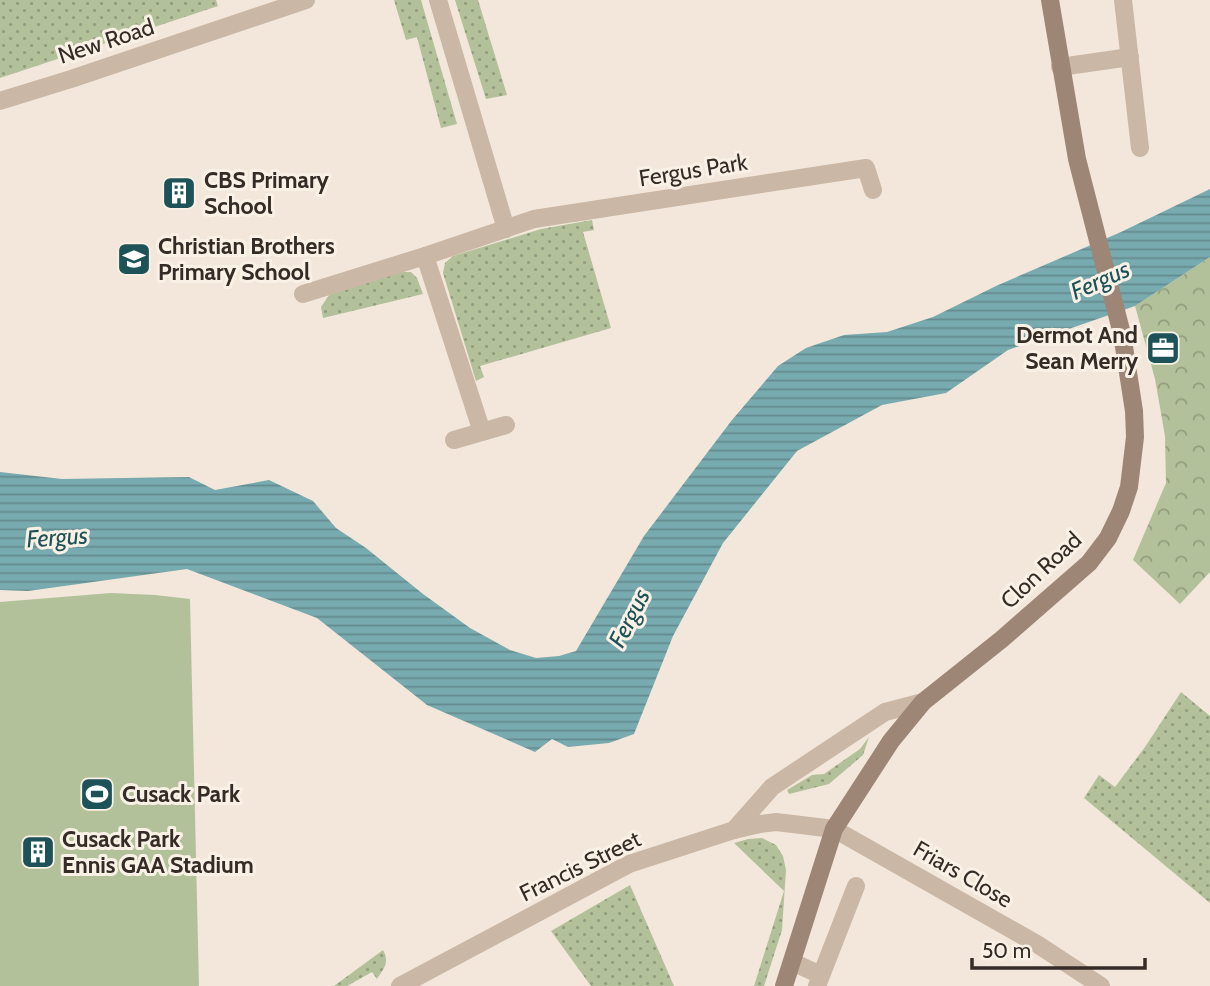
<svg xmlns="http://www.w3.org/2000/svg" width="1210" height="986" viewBox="0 0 1210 986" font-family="Cabin,sans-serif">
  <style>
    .grass { fill: url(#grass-dots) }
    .forest { fill: url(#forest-crowns) }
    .pitch { fill: #b3c19a }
    .water { fill: url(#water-rules) }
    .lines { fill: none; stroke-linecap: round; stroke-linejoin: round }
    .minor { stroke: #cab7a6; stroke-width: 18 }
    .tertiary { stroke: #cab7a6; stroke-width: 18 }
    .secondary { stroke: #9e8677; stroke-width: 18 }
    .labels { text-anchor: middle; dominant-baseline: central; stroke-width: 6; stroke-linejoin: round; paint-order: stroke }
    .street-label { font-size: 23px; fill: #362c27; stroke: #faf1e6 }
    .poi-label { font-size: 23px; font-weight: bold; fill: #362c27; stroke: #faf1e6; text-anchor: start }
    .water-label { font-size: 24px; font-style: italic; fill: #1c5258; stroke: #faf1e6 }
  </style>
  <defs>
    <pattern id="grass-dots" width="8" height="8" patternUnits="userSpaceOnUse" patternTransform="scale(1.75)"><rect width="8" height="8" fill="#b3c19a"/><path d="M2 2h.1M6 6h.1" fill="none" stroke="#929d7e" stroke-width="1.8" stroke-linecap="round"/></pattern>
    <pattern id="forest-crowns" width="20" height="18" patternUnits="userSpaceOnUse" patternTransform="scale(1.75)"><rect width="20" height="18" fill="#b3c19a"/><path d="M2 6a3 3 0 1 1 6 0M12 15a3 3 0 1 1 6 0" fill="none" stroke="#929d7e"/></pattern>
    <pattern id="water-rules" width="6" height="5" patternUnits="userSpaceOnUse" patternTransform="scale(1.75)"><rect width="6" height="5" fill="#78abaf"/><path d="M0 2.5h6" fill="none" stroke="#638b8e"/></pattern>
  </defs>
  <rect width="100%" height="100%" fill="#f2e7da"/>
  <g class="grass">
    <polygon points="0,0 216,0 218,6 0,78"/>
    <polygon points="394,0 421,0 457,124 441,128 417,37 406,40"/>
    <polygon points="455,0 478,0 507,95 486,99"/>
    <polygon points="592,220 594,230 583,232 611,328 480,366 484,377 476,381 443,273 445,263 453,256 541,229"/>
    <polygon points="400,272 411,272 417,278 423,294 323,318 321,307 329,295"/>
    <polygon points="1181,692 1210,716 1210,903 1084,798 1099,775 1115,787 1145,747"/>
    <polygon points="869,737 863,755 829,784 789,794 787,790 812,775 824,774 860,749"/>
    <polygon points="762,838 776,845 783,856 786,870 782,930 764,986 754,986 784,891 734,843 748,839"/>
    <polygon points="630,885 674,986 591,986 551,931"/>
    <path d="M383,950C390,963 384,968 377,979L372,972L347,986H334Z"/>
  </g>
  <polygon class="forest" points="1210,257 1210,572 1180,604 1133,560 1166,483 1165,436 1155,379 1135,306"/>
  <polygon class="pitch" points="111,593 155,595 190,599 199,986 0,986 0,602"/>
  <polygon class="water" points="1210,189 1210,257 1135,306 1008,350 946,393 882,405 797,451 723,543 673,636 634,734 609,743 568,747 552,739 535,752 427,705 317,618 187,569 28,591 0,590 0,472 62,479 189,477 215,490 269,480 313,501 336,528 366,548 423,594 470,628 510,650 536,658 559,656 576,651 644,536 732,420 778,366 806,348 844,335 887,332 933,317 996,286 1121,232"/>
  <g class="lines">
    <g class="minor">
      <polyline points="438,0 506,229"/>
      <polyline points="1123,0 1140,148"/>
      <polyline points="1060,67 1130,57"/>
      <polyline points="425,256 482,432"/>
      <polyline points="303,294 425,256 534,219 866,168 873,190"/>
      <polyline points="454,440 506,425"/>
      <polyline points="834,829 1037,944 1101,986"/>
      <polyline points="734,830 772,787 885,712 923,702"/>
      <polyline points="792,962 821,975"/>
      <polyline points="817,986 856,886"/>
    </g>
    <g class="tertiary">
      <polyline points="0,101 71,79 306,0"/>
      <polyline points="400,986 629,864 734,830 760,824 776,822 834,829"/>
    </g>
    <polyline class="secondary" points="784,986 834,829 891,741 923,702 1002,639 1089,563 1108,538 1121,511 1129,487 1135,437 1134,411 1122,334 1077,159 1050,0"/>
  </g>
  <defs>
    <g id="building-square" transform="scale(1.75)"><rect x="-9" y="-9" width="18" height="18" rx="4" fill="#1c5258" stroke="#faf1e6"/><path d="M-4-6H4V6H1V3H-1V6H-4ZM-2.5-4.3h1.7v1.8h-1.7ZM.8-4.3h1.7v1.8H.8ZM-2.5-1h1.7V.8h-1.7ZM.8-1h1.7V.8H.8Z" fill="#fff"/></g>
    <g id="school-square" transform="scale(1.75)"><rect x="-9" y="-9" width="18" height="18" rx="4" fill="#1c5258" stroke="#faf1e6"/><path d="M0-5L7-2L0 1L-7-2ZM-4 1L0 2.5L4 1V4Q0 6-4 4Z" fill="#fff"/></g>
    <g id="office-square" transform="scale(1.75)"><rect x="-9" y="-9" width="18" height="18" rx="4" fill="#1c5258" stroke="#faf1e6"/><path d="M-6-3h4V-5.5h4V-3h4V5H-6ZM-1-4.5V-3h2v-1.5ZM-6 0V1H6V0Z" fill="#fff"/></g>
    <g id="stadium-square" transform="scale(1.75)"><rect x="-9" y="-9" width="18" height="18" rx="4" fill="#1c5258" stroke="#faf1e6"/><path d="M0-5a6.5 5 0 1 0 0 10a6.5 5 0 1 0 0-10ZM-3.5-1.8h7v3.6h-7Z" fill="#fff"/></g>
  </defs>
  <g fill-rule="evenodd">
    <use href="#building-square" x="179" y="193"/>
    <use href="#school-square" x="134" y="259"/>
    <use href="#office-square" x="1163" y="348"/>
    <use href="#stadium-square" x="97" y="794"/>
    <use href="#building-square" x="38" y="852"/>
  </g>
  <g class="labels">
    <g class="street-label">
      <text transform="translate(106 41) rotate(-18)">New Road</text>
      <text transform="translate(693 170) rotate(-9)">Fergus Park</text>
      <text transform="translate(1041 570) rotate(-43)">Clon Road</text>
      <text transform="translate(580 866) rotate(-26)">Francis Street</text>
      <text transform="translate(963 874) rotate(30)">Friars Close</text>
    </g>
    <g class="poi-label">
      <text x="204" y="180">CBS Primary<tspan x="204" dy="26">School</tspan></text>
      <text x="158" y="246">Christian Brothers<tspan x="158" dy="26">Primary School</tspan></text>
      <text x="1138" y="335" text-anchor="end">Dermot And<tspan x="1138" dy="26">Sean Merry</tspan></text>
      <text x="122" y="794">Cusack Park</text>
      <text x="62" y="839">Cusack Park<tspan x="62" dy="26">Ennis GAA Stadium</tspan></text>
    </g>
    <g class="water-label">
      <text transform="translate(1100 280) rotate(-24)">Fergus</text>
      <text transform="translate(57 537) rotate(-4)">Fergus</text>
      <text transform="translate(629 618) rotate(-63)">Fergus</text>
    </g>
  </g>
  <path d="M972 958v10h173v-10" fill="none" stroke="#362c27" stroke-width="3.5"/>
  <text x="982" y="958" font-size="21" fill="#362c27" stroke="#faf1e6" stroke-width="5" paint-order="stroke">50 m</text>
</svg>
